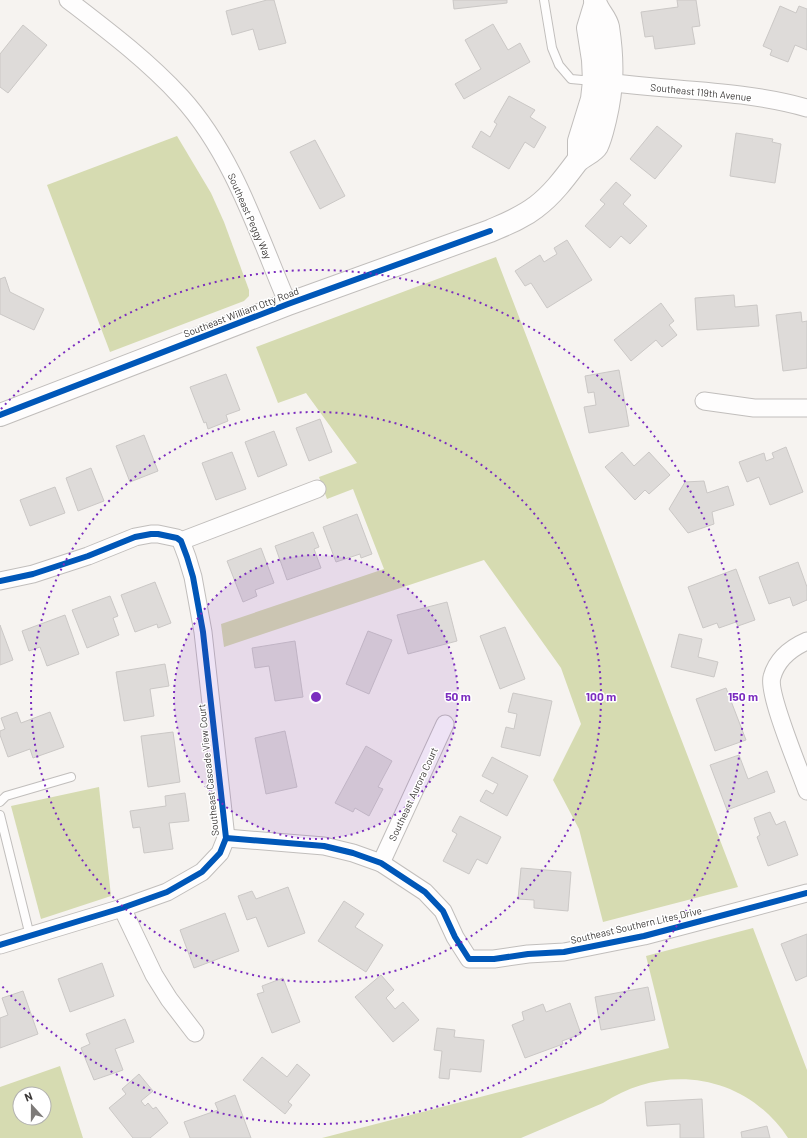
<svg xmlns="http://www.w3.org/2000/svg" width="807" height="1138" viewBox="0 0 807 1138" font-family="Barlow,sans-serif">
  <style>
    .green { fill: #d6dbb1; fill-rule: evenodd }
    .building { fill: #dedbd9; stroke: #cbc8c6 }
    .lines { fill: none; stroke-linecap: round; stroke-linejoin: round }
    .lane-casing { stroke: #c1bebc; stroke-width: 10 }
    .street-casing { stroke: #c1bebc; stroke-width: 19 }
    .secondary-casing { stroke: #c1bebc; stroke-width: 24 }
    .lane { stroke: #fefdfd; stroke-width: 8 }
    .street { stroke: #fefdfd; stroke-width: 17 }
    .secondary { stroke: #fefdfd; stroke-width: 22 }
    .cycleway-casing { stroke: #fff; stroke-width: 8 }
    .cycleway { stroke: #0057b8; stroke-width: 6 }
    .ring { fill: none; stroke: #7b2cbf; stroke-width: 2; stroke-dasharray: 2 4 }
    .labels { text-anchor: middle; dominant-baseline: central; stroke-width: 3; stroke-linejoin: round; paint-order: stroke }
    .street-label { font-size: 10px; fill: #3c3938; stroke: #fff }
    .centre { fill: #7b2cbf; stroke: #fff; stroke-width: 2 }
    .ring-label { font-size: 12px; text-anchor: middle; font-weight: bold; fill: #7b2cbf; stroke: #fff; stroke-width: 3; stroke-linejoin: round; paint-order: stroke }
  </style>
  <rect width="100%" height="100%" fill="#f6f3f0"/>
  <g class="green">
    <polygon points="177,136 211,193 224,222 249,290 249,296 244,301 110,352 47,185"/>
    <polygon points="496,257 738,887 603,922 579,829 553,780 581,724 561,668 484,560 224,647 221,624 384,569 353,489 327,499 319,477 357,463 306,393 278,403 256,347"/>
    <polygon points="99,787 111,896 41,919 11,806"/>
    <path d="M753,928L807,1070V1138H788C746,1074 665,1062 603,1103L521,1138H322L669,1048L646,956Z"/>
    <path d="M60,1066L83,1138H0V1087ZM20,1094H44V1118H20Z"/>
  </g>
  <g class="building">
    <polygon points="267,0 274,0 286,43 259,50 253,29 232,35 226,11"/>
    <polygon points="453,0 507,0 507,3 454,9"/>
    <polygon points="677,0 696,0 700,26 692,27 695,44 655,49 653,36 645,37 641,12 678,7"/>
    <polygon points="780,6 796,13 799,6 807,9 807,50 795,45 788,62 770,55 772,50 763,46"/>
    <polygon points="493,24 508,50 520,43 530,62 464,99 455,84 481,69 465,40"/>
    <polygon points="23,25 47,45 8,93 0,87 0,54"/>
    <polygon points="509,96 535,110 530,117 546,127 534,148 525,142 509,169 472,147 481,131 490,137 497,124 494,122"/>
    <polygon points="657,126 682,146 655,179 630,159"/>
    <polygon points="736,133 773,139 772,142 781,144 775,183 730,176"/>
    <polygon points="315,140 345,196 320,209 290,152"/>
    <polygon points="616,182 631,195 623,204 647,226 630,244 621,236 610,248 585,226 605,204 600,200"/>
    <polygon points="567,240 592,280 547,308 531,283 525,286 515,271 540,255 544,262 557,254 554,248"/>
    <polygon points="5,277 10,292 44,309 34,330 0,314 0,279"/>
    <polygon points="734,295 735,307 757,305 759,326 697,330 695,298"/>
    <polygon points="661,303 674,321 669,325 677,335 662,347 656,340 631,361 614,340"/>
    <polygon points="801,312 802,322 807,321 807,368 783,371 776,315"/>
    <polygon points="619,370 629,426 589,433 584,407 596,405 594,392 588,393 585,376"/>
    <polygon points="226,374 240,410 226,415 228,421 208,429 206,422 204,423 190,387"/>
    <polygon points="320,419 332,452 309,461 296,428"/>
    <polygon points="274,431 287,465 258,477 245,442"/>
    <polygon points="144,435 158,471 130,482 116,446"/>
    <polygon points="786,447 803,492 770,505 759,477 747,482 739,462 764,453 766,461 774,458 772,453"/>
    <polygon points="232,452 246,489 216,500 202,463"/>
    <polygon points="622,452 634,466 649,452 670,475 649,494 645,490 635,500 605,467"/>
    <polygon points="91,468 104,501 78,511 66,478"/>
    <polygon points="704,481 707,493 728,486 734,505 712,512 714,524 688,533 669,509 685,482"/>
    <polygon points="55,487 65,513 30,526 20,500"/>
    <polygon points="357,514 372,554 361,558 360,554 336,562 323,527"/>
    <polygon points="313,532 319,547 314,549 321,568 287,580 275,546"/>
    <polygon points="261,548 274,583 255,590 257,596 243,602 227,561"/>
    <polygon points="798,562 807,587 807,600 793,606 790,597 769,604 759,577"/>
    <polygon points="736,569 755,620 738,626 736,622 719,628 717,623 703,628 688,587"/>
    <polygon points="155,582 171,623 158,628 157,624 135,632 121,595"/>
    <polygon points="110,596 118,616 113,618 119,635 87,648 72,610"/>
    <polygon points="447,602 457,641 408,654 397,615"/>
    <polygon points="65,615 79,654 47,666 40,647 29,651 22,631"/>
    <polygon points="0,625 13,660 0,665"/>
    <polygon points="505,627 525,679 500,689 480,636"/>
    <polygon points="368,631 392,640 369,694 346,684"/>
    <polygon points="679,634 702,639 698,657 718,662 714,677 671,667"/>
    <polygon points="295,641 303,697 275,701 269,666 255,668 252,648"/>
    <polygon points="165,664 169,686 150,689 154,716 124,721 116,672"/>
    <polygon points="726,688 746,740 715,751 696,699"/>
    <polygon points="513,693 552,701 540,756 501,747 506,727 514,729 517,714 508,712"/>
    <polygon points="17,712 21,723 50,712 64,747 33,758 30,749 8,757 0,735 0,731 5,729 1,718"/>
    <polygon points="285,731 297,787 266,794 255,738"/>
    <polygon points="173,732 180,782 148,787 141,736"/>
    <polygon points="366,746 392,761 378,787 383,789 369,816 355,808 353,812 335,803"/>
    <polygon points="739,755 748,779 767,771 775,792 727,810 710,765"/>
    <polygon points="492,757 528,776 507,816 480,801 486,790 493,794 498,784 482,776"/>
    <polygon points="185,793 189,821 169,823 173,849 144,853 140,827 133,828 130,811 166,806 165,796"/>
    <polygon points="770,812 776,825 785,821 798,855 768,866 757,837 760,835 754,818"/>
    <polygon points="460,816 501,837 487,864 477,859 469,874 443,861 457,834 452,831"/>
    <polygon points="521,868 571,872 568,911 534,908 534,900 518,899"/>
    <polygon points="288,887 305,933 268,947 256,917 247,920 238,896 252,891 256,899"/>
    <polygon points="344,901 364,914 355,927 383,945 366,972 318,941"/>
    <polygon points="225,913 239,951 194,968 180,930"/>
    <polygon points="807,934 807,976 796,981 781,944"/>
    <polygon points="102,963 114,996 70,1012 58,979"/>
    <polygon points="381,975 394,990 386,998 395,1009 403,1002 419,1020 393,1042 355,997"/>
    <polygon points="283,978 300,1022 272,1033 257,994 264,992 262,986"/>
    <polygon points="648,987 655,1020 601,1030 595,997"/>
    <polygon points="23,991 38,1034 0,1048 0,1018 8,1015 2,998"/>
    <polygon points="570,1003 581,1034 562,1041 563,1044 525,1058 512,1025 524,1020 522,1012 543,1004 546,1012"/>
    <polygon points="125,1019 134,1042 115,1049 123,1070 94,1080 81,1048 90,1044 86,1034"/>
    <polygon points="437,1028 455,1030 454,1037 484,1040 481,1072 450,1069 449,1079 439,1078 442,1051 434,1050"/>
    <polygon points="262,1057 287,1077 297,1064 310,1075 288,1102 292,1105 285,1114 243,1080"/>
    <polygon points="139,1074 153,1091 141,1101 145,1106 148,1103 153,1109 156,1107 168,1123 150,1138 133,1138 109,1108 126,1094 122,1089"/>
    <polygon points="235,1095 251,1138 190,1138 184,1122 218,1110 215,1103"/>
    <polygon points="702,1099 704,1138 680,1138 680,1124 647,1126 645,1102"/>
    <polygon points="767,1126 770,1138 742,1138 741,1132"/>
  </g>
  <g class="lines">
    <g class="lane-casing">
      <g id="lane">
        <polyline points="544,0 552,48 559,65 571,79 593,81"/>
        <polyline points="0,802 6,796 71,777"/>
        <polyline points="0,815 30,936"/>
      </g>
    </g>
    <g class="street-casing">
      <g id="street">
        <path d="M68,0C107,30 147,60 181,97C233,154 258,234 288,304"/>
        <path d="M599,81C668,91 740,89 807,108"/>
        <polyline points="704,401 754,408 807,408"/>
        <polyline points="181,541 317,489"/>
        <polyline points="0,581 33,574 88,556 135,537 151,534 158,534 177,538 181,541 187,557 193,577 203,632 226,838 220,853 202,872 167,892 122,908 0,945"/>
        <path d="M807,641C791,648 777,659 772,677C767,693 800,771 807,791"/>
        <polyline points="226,838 324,846 353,853 381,863 425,892 443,911 455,937 469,959 494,959 528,954 564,952 644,936 807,893"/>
        <polyline points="381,863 445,724"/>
        <polyline points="122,908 154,975 169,999 195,1033"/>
      </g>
    </g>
    <g class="secondary-casing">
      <g id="secondary">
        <polyline points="579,159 579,141 592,99 594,81 593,60 588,28 595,5"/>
        <path d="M0,415L288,304L490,231C506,224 522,218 536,207C552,195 564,179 576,163C581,156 593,153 597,146C601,138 603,128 605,120C613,87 613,60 608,27C606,17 596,10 595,0"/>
      </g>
    </g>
    <use href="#lane" class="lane"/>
    <use href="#street" class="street"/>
    <use href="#secondary" class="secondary"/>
    <g class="cycleway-casing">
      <g id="cycleway">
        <polyline points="0,415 288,304 490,231"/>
        <polyline points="0,581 33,574 88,556 135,537 151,534 158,534 177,538 181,541 187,557 193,577 203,632 226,838 220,853 202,872 167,892 122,908 0,945"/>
        <polyline points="226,838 324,846 353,853 381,863 425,892 443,911 455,937 469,959 494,959 528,954 564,952 644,936 807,893"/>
      </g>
    </g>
    <use href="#cycleway" class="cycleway"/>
  </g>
  <circle cx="316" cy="697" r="142" fill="#7b2cbf" fill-opacity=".12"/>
  <g class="ring">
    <circle cx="316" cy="697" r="142"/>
    <circle cx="316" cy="697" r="285"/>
    <path d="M1 409A427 427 0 1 1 1 985"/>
  </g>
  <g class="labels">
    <g class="street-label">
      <text transform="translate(701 92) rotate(6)">Southeast 119th Avenue</text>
      <text transform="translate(250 216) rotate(66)">Southeast Peggy Way</text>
      <text transform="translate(241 312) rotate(-21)">Southeast William Otty Road</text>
      <text transform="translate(208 770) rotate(-96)">Southeast Cascade View Court</text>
      <text transform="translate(413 794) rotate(-65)">Southeast Aurora Court</text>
      <text transform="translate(636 925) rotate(-13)">Southeast Southern Lites Drive</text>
    </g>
  </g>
  <circle cx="316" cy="697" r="6" class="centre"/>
  <g class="ring-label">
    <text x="458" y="701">50 m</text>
    <text x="601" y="701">100 m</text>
    <text x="743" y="701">150 m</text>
  </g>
  <g transform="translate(32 1106) rotate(339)"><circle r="19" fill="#ffffff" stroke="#b1b0af"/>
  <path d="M0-3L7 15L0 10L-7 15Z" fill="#7d7a78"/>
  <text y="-6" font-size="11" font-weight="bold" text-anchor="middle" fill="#3c3938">N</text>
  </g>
</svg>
